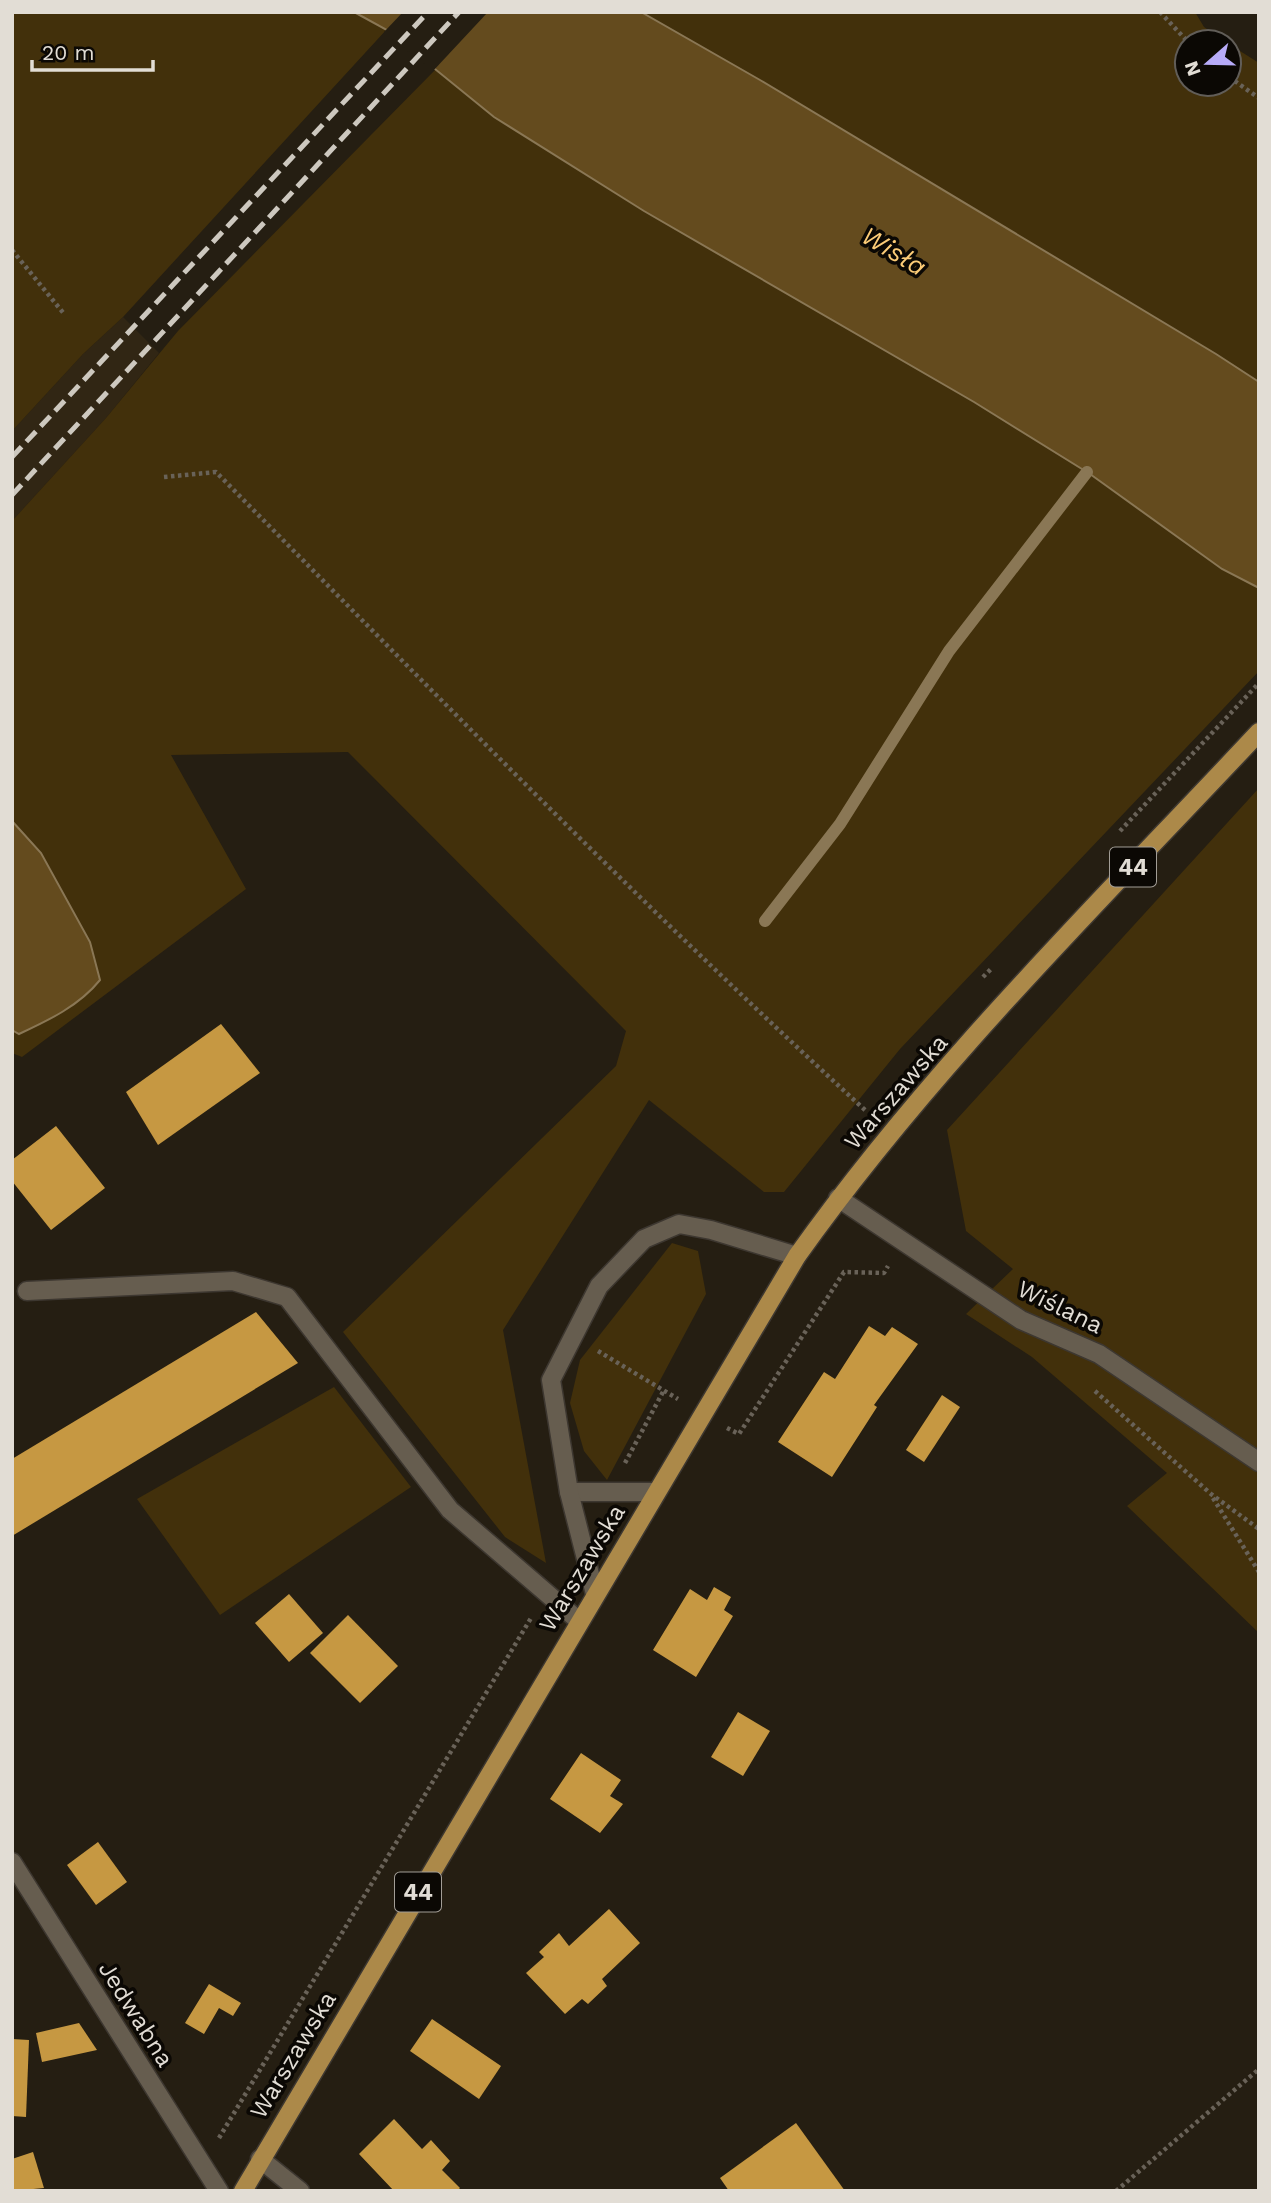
<svg xmlns="http://www.w3.org/2000/svg" width="1271" height="2203" viewBox="0 0 1271 2203" font-family="'Work Sans',sans-serif">
  <style>
    .built { fill: #312614 }
    .green { fill: #42300b }
    .water { fill: #644b1e; stroke: #8a7755; stroke-width: 2 }
    .pier { fill: #251e12 }
    .lines { fill: none; stroke-linecap: round; stroke-linejoin: round }
    .stream { stroke: #8a7755; stroke-width: 12 }
    .building { fill: #c69842 }
    .minor-casing { stroke: #3d3730; stroke-width: 21 }
    .major-casing { stroke: #3d3730; stroke-width: 21 }
    .path { stroke: #696258; stroke-width: 4.5; stroke-dasharray: 3.5 3.5; stroke-linecap: butt }
    .minor { stroke: #665d4f; stroke-width: 18 }
    .major { stroke: #ac8949; stroke-width: 18 }
    .rail { stroke: #cdc8bf; stroke-width: 5; stroke-dasharray: 14 7; stroke-linecap: butt }
    .labels { text-anchor: middle; dominant-baseline: central; stroke-width: 7; stroke-linejoin: round; paint-order: stroke }
    .shield { fill: #0b0804; stroke: #a29d96; stroke-width: 2 }
    .shield-label { font-size: 23px; font-weight: bold; fill: #e2ddd5 }
    .street-label { font-size: 24px; fill: #e2ddd5; stroke: #0b0804 }
    .water-label { font-size: 26px; font-style: italic; fill: #fccc77; stroke: #0b0804 }
  </style>
  <rect width="100%" height="100%" fill="#251e12"/>
  <polygon class="built" points="123,317 159,353 106,418 12,521 12,431 83,354"/>
  <g class="green">
    <polygon points="12,12 354,12 387,29 123,317 83,354 12,431"/>
    <polygon points="641,12 1195,12 1204,27 1226,42 1187,42 1187,84 1229,84 1229,44 1259,63 1259,382 760,80"/>
    <polygon points="436,69 494,117 644,211 974,402 1090,474 1222,569 1259,588 1259,671 900,1049 784,1192 764,1192 649,1100 503,1330 546,1563 505,1537 343,1332 616,1066 626,1031 348,752 171,755 246,889 22,1057 12,1053 12,1030 19,1034 59,888 41,853 12,821 12,521 106,418 178,331"/>
    <polygon points="1259,788 1259,1633 1127,1506 1167,1473 1032,1357 966,1314 1013,1269 966,1231 947,1130"/>
    <polygon points="672,1243 698,1251 706,1294 607,1480 584,1451 570,1403 580,1360"/>
    <polygon points="334,1387 411,1487 220,1615 137,1499"/>
  </g>
  <g class="water">
    <polygon points="354,12 641,12 760,80 1216,354 1259,382 1259,588 1222,569 1090,474 974,402 644,211 494,117 387,30"/>
    <path d="M12,821L41,853L90,942L100,980C79,1006 49,1020 19,1034L12,1030Z"/>
  </g>
  <polygon class="pier" points="403,12 488,12 433,71 384,32"/>
  <g class="lines">
    <polyline class="stream" points="765,921 840,824 949,651 1087,472"/>
  </g>
  <g class="building">
    <polygon points="221,1024 260,1073 158,1145 126,1092"/>
    <polygon points="56,1126 105,1188 51,1230 12,1181 12,1160"/>
    <polygon points="256,1312 298,1363 12,1536 12,1459"/>
    <polygon points="869,1326 885,1336 892,1327 918,1344 874,1405 877,1407 832,1477 778,1442 824,1372 835,1379"/>
    <polygon points="942,1395 960,1407 924,1462 906,1450"/>
    <polygon points="714,1587 731,1597 724,1610 733,1616 696,1677 653,1650 690,1589 707,1600"/>
    <polygon points="289,1594 323,1633 289,1662 255,1623"/>
    <polygon points="348,1615 398,1666 360,1703 310,1653"/>
    <polygon points="738,1712 770,1731 743,1776 711,1757"/>
    <polygon points="581,1753 621,1780 610,1796 623,1804 600,1833 550,1799"/>
    <polygon points="98,1842 127,1882 96,1905 67,1865"/>
    <polygon points="609,1909 640,1943 602,1979 607,1986 588,2004 582,1999 565,2014 526,1973 544,1957 539,1952 559,1933 569,1946"/>
    <polygon points="209,1984 241,2003 233,2016 219,2008 204,2034 185,2023"/>
    <polygon points="432,2019 501,2066 479,2099 410,2051"/>
    <polygon points="79,2023 97,2050 42,2062 36,2033"/>
    <polygon points="12,2039 29,2040 26,2117 12,2116"/>
    <polygon points="394,2119 422,2149 431,2140 450,2161 442,2170 460,2188 457,2191 394,2191 359,2154"/>
    <polygon points="796,2123 845,2191 729,2191 720,2178"/>
    <polygon points="33,2152 44,2188 12,2191 12,2159"/>
  </g>
  <g class="lines">
    <g class="minor-casing">
      <g id="minor">
        <polyline points="838,1198 1021,1320 1099,1354 1259,1462"/>
        <polyline points="27,1291 233,1281 287,1297 450,1510 579,1621"/>
        <polyline points="569,1492 655,1492"/>
        <polyline points="595,1594 569,1492 551,1380 599,1286 644,1239 679,1224 711,1230 797,1256"/>
        <polyline points="12,1862 219,2191"/>
        <polyline points="260,2159 300,2191"/>
      </g>
    </g>
    <g class="major-casing">
      <path id="major" d="M243,2191L797,1256C932,1066 1100,902 1259,732"/>
    </g>
    <g class="path">
      <polyline points="1160,12 1188,42"/>
      <polyline points="1229,77 1259,98"/>
      <polyline points="12,250 65,315"/>
      <path d="M164,477L216,472C429,688 641,905 865,1110"/>
      <polyline points="1120,831 1259,683"/>
      <polyline points="983,977 992,968"/>
      <polyline points="598,1351 678,1399"/>
      <polyline points="1095,1391 1211,1494 1259,1529"/>
      <polyline points="727,1428 739,1434 844,1272 884,1273 888,1266"/>
      <polyline points="625,1463 664,1390"/>
      <polyline points="1213,1498 1259,1572"/>
      <polyline points="219,2138 531,1618"/>
      <polyline points="1116,2191 1259,2069"/>
    </g>
    <use href="#minor" class="minor"/>
    <use href="#major" class="major"/>
    <g class="rail">
      <polyline points="12,457 428,12"/>
      <polyline points="12,495 459,12"/>
    </g>
  </g>
  <g class="labels">
    <g class="shield">
      <rect x="1110" y="847.5" width="46" height="39" rx="5"/>
      <rect x="395" y="1872.5" width="46" height="39" rx="5"/>
    </g>
    <g class="shield-label">
      <text x="1133" y="867">44</text>
      <text x="418" y="1892">44</text>
    </g>
    <g class="street-label">
      <text transform="translate(896 1092) rotate(-49)">Warszawska</text>
      <text transform="translate(1060 1307) rotate(26)">Wiślana</text>
      <text transform="translate(582 1568) rotate(-59)">Warszawska</text>
      <text transform="translate(136 2014) rotate(58)">Jedwabna</text>
      <text transform="translate(293 2055) rotate(-59)">Warszawska</text>
    </g>
    <g class="water-label">
      <text transform="translate(894 251) rotate(31)">Wisła</text>
    </g>
  </g>
  <rect width="1271" height="2203" fill="none" stroke="#e2ddd5" stroke-width="28"/>
  <g transform="translate(1208 63) rotate(250)"><circle r="33" fill="#0b0804" stroke="#615d58" stroke-width="2"/>
  <path d="M0-5L12 26L0 18L-12 26Z" fill="#b7abf8"/>
  <text y="-10" font-size="19" font-weight="bold" text-anchor="middle" fill="#e2ddd5">N</text>
  </g>
  <path d="M32 60v10h121v-10" fill="none" stroke="#e2ddd5" stroke-width="3.5"/>
  <text x="42" y="60" font-size="21" fill="#e2ddd5" stroke="#0b0804" stroke-width="5" paint-order="stroke">20 m</text>
</svg>
